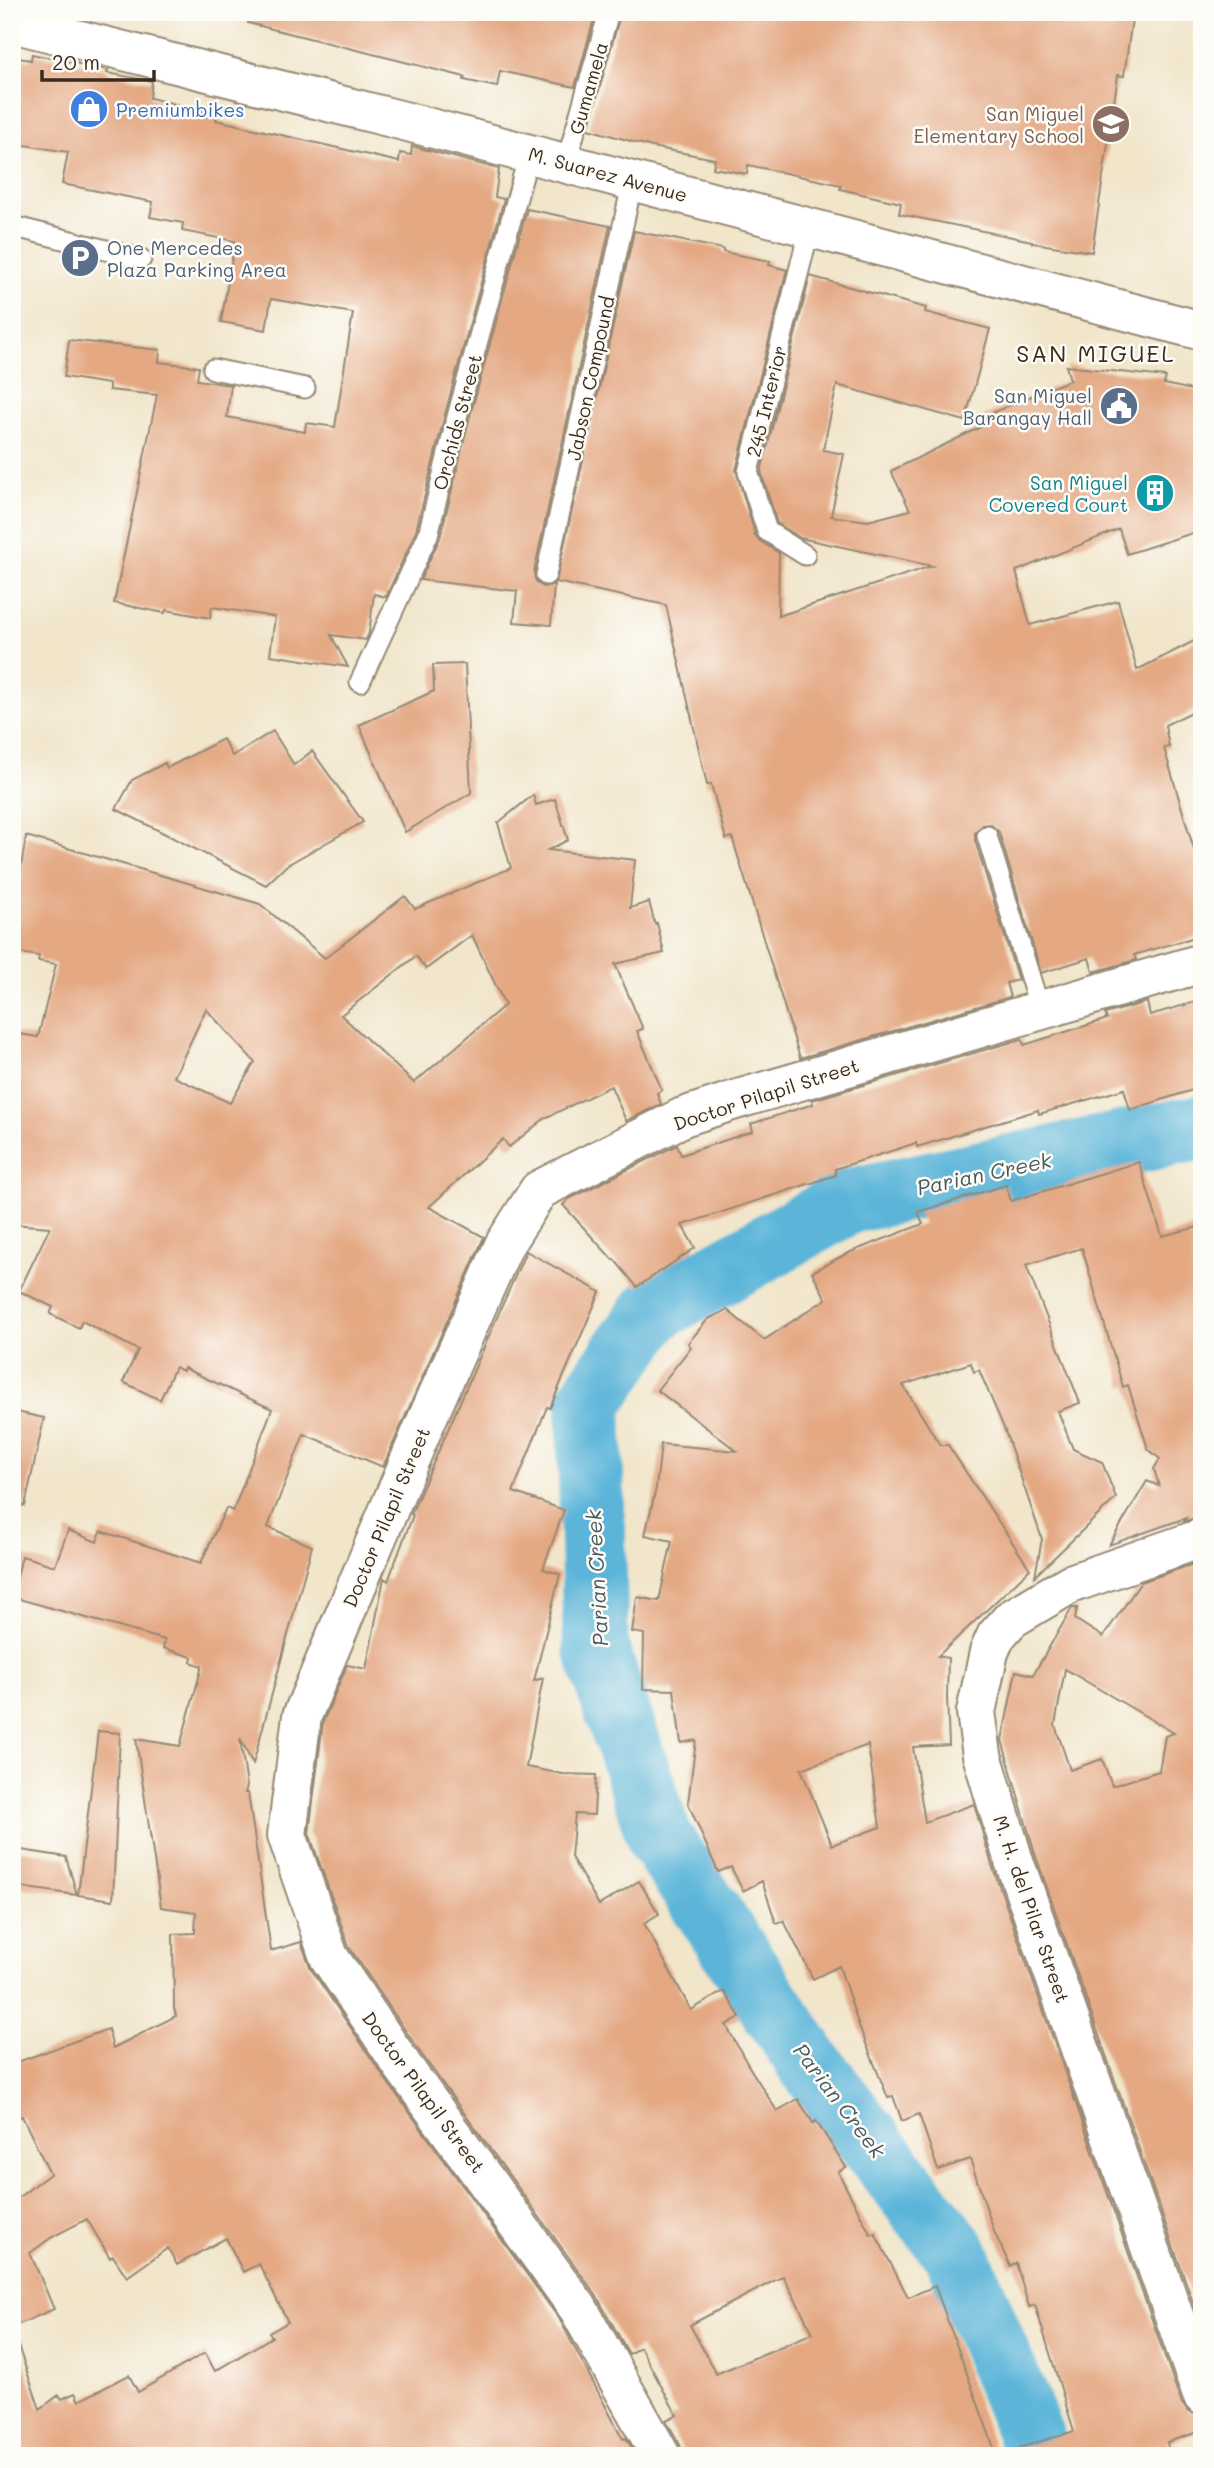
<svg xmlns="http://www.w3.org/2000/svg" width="1214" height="2468" viewBox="0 0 1214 2468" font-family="Mali,sans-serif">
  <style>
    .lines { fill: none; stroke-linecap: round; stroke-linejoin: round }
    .river { stroke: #5cb5d9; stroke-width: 66 }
    .building { fill: #e4a883; fill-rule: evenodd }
    .lane-casing { stroke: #968874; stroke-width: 23 }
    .secondary-casing { stroke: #968874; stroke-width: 42 }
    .lane { stroke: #fff; stroke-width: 19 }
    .secondary { stroke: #fff; stroke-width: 38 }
    .labels { text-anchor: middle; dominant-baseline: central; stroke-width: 5; stroke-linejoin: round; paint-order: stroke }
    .street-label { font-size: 19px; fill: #3b2a1e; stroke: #fdfcf7 }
    .shop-label { font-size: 19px; fill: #366cbe; stroke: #fdfcf7; text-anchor: start }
    .education-label { font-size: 19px; fill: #785e54; stroke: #fdfcf7; text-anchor: end }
    .service-label { font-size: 19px; fill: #4e5e75; stroke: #fdfcf7; text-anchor: start }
    .culture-label { font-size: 19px; fill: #0d838f; stroke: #fdfcf7; text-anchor: end }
    .water-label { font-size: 21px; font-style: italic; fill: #475b5f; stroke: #fdfcf7 }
    .quarter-label { font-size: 23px; letter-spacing: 2px; fill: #3b2a1e; stroke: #fdfcf7 }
  </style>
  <rect width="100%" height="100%" fill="#fdfcf7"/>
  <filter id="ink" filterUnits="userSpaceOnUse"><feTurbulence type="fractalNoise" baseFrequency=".0143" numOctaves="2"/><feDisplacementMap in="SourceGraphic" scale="14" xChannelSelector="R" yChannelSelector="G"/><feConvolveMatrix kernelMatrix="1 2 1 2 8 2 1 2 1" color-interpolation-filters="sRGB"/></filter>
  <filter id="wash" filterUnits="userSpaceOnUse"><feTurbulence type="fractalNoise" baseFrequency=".00686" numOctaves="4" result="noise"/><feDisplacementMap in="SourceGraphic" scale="28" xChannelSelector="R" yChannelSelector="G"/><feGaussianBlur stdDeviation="1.57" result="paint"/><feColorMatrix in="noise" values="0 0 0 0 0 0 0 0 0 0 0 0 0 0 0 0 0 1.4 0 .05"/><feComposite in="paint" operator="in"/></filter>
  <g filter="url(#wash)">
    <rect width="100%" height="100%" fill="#f1e5ca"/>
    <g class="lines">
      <polyline class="river" points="1039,2456 956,2253 810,2064 660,1839 596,1648 589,1403 653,1311 849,1201 1202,1127"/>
    </g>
    <g id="blocks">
      <g class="building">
        <polygon points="249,12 596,12 575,87 500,71 497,87 464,80 465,77 248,23"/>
        <polygon points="621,12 1133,12 1124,76 1118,75 1092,252 1032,243 1032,241 899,214 901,203 840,189 841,185 748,165 747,174 713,168 715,159 652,147 588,129"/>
        <polygon points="32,54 108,70 107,73 152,81 150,98 217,114 216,120 399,162 400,153 411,155 412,146 499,169 495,197 504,199 445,414 416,531 386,597 374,594 369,633 366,640 331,635 348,667 270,655 275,617 212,607 210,618 166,610 165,613 114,603 157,395 109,390 109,384 64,377 69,340 160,350 159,362 199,367 197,380 231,385 227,417 305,432 306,423 335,427 353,313 271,299 266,330 221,322 235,241 182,231 183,223 150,217 153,202 62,184 68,152 12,143 12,57 31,60"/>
        <polygon points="527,209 610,226 534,572 535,579 538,584 544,587 554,584 551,625 514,622 517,591 420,580 440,538 469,420"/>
        <polygon points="634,231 723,249 723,252 770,261 769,265 787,270 736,470 755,535 760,541 779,553 778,616 932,566 800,538 777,523 761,472 810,276 926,308 925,312 990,329 965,421 837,385 823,450 844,454 831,516 868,521 910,510 891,471 983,426 970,422 1070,380 1066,366 1166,377 1164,384 1202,392 1202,530 1127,554 1119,529 1016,571 1030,625 1118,601 1137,670 1202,637 1202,707 1165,725 1169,747 1164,748 1202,877 1202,935 1134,955 1136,960 1093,972 1089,958 1041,973 999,832 990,824 983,825 975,833 975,840 1018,980 1006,983 1010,997 800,1058 732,837 726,839 711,784 707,785 666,605 556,582"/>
        <polygon points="465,664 471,793 405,832 359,725 434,691 433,665"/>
        <polygon points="273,731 294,765 312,751 363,822 287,865 266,885 116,809 132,780 165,763 167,768 223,739 232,756"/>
        <path d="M533,795L536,805L555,799L568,840L548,850L635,860L630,908L649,902L655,924L657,923L664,953L615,964L643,1029L637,1031L662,1090L657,1093L661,1104L626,1121L611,1086L545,1118L509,1147L503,1139L429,1207L484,1237L383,1467L304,1434L268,1527L312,1546L253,1764L240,1738L247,1786L245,1793H248L271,1951L301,1942L311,1969L386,2080L560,2320L623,2439L626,2438L636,2456H12V2344L17,2343L40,2409L59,2395L62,2399L75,2393L79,2401L129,2375L138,2392L205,2353L215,2371L272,2337L269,2333L288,2322L259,2264L243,2272L226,2238L177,2265L168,2248L127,2277L113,2256L110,2258L87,2219L52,2237L30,2253L54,2309L12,2327V2202L50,2174L22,2116L12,2120V2064L108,2029L113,2048L176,2016L174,2008L173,1934L195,1933L196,1912L161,1907L136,1739L180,1746L202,1666L191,1662L192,1657L163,1648L165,1640L12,1597L22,1556L55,1566L68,1530L97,1542L101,1531L201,1563L226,1508L233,1511L272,1409L184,1368L183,1371L175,1367L160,1400L123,1382L138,1350L82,1321L79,1328L50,1314L53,1307L19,1291L50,1227L12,1224V1033L38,1037L56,964L38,961L39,956L12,952V923L26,836L260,904L325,958L405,896L415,909L511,868L498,823ZM472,935L505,1005L414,1083L341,1015L416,956L426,969ZM206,1009L255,1062L230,1103L174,1077Z"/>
        <polygon points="1202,1000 1202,1087 1130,1110 1124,1089 1039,1114 1038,1110 917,1147 916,1143 835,1169 836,1175 682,1225 695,1248 637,1287 614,1259 613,1260 563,1205 569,1199 677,1145 681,1155 753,1131 751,1124 813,1104 812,1100 1022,1039 1024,1045 1107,1019 1105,1014 1147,1002 1150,1015"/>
        <path d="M1139,1162L1162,1236L1202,1226V1517L1184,1521L1186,1518L1109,1545L1147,1481L1159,1486L1154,1469L1160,1459L1148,1449L1128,1385L1123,1387L1082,1248L1026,1265L1080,1403L1058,1411L1073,1449L1102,1462L1116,1498L1035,1576L1042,1539L1004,1428L979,1370L974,1372L971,1363L903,1385L940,1445H948L1030,1569L938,1656L948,1658L947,1697L949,1745L913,1747L925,1822L974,1804L992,1865L1181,2402L1188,2412L1202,2416V2431L1167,2442L1170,2456H1020L1019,2448L1074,2431L1035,2305L1029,2307L1016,2263L1010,2266L995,2234L970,2159L938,2170L919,2114L902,2121L893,2096L888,2098L859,2026L839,1966L813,1979L784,1921L776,1923L762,1881L743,1891L731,1867L718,1872L688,1803L696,1740L681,1743L674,1690L643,1689L644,1634L632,1632L637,1597L659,1601L672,1541L645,1535L656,1488L661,1444L737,1451L657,1390L691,1347L688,1343L708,1319L727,1310L764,1340L826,1299L812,1272L848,1253L923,1224L918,1212L1006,1185L1011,1201ZM868,1745L880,1827L832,1845L801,1769Z"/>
        <path d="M526,1251L600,1292L550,1408L547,1407L513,1492L564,1510L543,1569L560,1574L534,1681L543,1678L526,1767L563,1774L596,1775L594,1815L575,1814L571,1857L599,1905L639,1881L659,1914L644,1923L691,2010L724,1991L740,2017L726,2025L748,2065L777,2111L798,2099L813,2123L816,2121L846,2167L838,2172L871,2235L875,2233L907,2295L909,2297L935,2286L997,2456H683L680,2445L666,2420L677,2415L640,2347L629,2354L596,2295L422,2055L349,1947L309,1833L323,1722L347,1665L366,1669L384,1578L388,1581L413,1515L411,1514ZM783,2276L813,2333L716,2374L690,2325Z"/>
        <polygon points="12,1411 44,1418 25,1506 12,1504"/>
        <path d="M1202,1561V2328L1034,1851L1002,1740L1016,1671L1033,1675L1072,1608H1077L1075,1619L1103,1637L1141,1582ZM1065,1669L1174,1733L1165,1736L1159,1771L1112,1786L1102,1759L1070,1770L1055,1725Z"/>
        <polygon points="98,1731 120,1733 113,1900 78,1895"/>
        <polygon points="15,1849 66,1857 77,1895 12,1886"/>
      </g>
    </g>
  </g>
  <g filter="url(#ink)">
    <use href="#blocks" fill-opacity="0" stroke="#968874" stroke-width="2"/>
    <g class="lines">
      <g class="lane-casing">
        <g id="lane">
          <polyline points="566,163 609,12"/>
          <polyline points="12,226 141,259"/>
          <polyline points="213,369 305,388"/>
          <polyline points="805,555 767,531 748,472 810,227"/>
          <polyline points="546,575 633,180"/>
          <polyline points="360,682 428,535 457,417 529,154"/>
          <polyline points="987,836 1040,1010"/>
        </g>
      </g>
      <g class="secondary-casing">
        <g id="secondary">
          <polyline points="12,23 404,121 1202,331"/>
          <polyline points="1202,1538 1070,1584 1011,1619 996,1636 989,1652 976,1712 982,1755 1013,1858 1202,2395"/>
          <polyline points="661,2456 578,2308 404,2068 329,1957 287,1835 302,1716 424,1426 504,1245 539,1190 683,1117 735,1100 1202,963"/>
        </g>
      </g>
      <use href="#lane" class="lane"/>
      <use href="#secondary" class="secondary"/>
    </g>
  </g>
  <defs>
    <g id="shop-disc" transform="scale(2.0125)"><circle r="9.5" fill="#3f7fe0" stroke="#fdfcf7"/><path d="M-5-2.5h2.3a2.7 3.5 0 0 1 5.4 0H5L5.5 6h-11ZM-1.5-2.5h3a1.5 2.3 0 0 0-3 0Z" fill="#fff"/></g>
    <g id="school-disc" transform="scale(2.0125)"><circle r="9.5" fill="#8d6e63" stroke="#fdfcf7"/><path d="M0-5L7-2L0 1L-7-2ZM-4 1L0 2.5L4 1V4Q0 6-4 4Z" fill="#fff"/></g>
    <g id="parking-disc" transform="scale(2.0125)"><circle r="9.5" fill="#5c6f8a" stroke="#fdfcf7"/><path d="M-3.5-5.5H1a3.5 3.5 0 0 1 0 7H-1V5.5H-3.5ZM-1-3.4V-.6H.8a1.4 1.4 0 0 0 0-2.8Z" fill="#fff"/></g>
    <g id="civic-disc" transform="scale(2.0125)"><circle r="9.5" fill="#5c6f8a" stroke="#fdfcf7"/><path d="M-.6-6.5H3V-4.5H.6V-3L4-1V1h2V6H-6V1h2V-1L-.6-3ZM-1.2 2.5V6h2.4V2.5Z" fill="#fff"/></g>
    <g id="building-disc" transform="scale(2.0125)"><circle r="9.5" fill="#0f9aa8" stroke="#fdfcf7"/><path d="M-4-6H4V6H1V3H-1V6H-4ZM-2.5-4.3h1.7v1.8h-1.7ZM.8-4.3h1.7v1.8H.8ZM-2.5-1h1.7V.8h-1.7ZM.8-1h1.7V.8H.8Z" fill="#fff"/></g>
  </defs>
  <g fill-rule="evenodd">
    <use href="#shop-disc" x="89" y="109"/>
    <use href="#school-disc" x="1111" y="124"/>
    <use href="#parking-disc" x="80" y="258"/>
    <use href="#civic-disc" x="1119" y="406"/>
    <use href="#building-disc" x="1155" y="493"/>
  </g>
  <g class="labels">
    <g class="street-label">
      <text transform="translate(588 88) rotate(-74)">Gumamela</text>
      <text transform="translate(608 174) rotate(15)">M. Suarez Avenue</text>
      <text transform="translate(590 378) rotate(-78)">Jabson Compound</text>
      <text transform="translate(766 401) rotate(-76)">245 Interior</text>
      <text transform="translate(457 422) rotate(-75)">Orchids Street</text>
      <text transform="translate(766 1094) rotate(-18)">Doctor Pilapil Street</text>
      <text transform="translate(386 1517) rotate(-67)">Doctor Pilapil Street</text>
      <text transform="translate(1032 1909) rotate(71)">M. H. del Pilar Street</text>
      <text transform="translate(424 2092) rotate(54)">Doctor Pilapil Street</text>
    </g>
    <g class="shop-label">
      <text x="116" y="109">Premiumbikes</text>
    </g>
    <g class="education-label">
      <text x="1084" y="113">San Miguel<tspan x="1084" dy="22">Elementary School</tspan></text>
    </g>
    <g class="service-label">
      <text x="107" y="247">One Mercedes<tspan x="107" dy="22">Plaza Parking Area</tspan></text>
      <text x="1092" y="395" text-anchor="end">San Miguel<tspan x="1092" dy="22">Barangay Hall</tspan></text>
    </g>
    <g class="culture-label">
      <text x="1128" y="482">San Miguel<tspan x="1128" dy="22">Covered Court</tspan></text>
    </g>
    <g class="water-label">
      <text transform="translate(984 1173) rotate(-12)">Parian Creek</text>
      <text transform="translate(596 1578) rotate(-93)">Parian Creek</text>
      <text transform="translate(840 2100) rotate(53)">Parian Creek</text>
    </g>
    <g class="quarter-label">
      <text x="1096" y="353">SAN MIGUEL</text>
    </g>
  </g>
  <rect width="1214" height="2468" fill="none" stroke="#fdfcf7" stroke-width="42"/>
  <path d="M42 70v10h112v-10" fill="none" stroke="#3b2a1e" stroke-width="3.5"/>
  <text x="52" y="70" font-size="21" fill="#3b2a1e" stroke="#fdfcf7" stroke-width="5" paint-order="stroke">20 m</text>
</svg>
